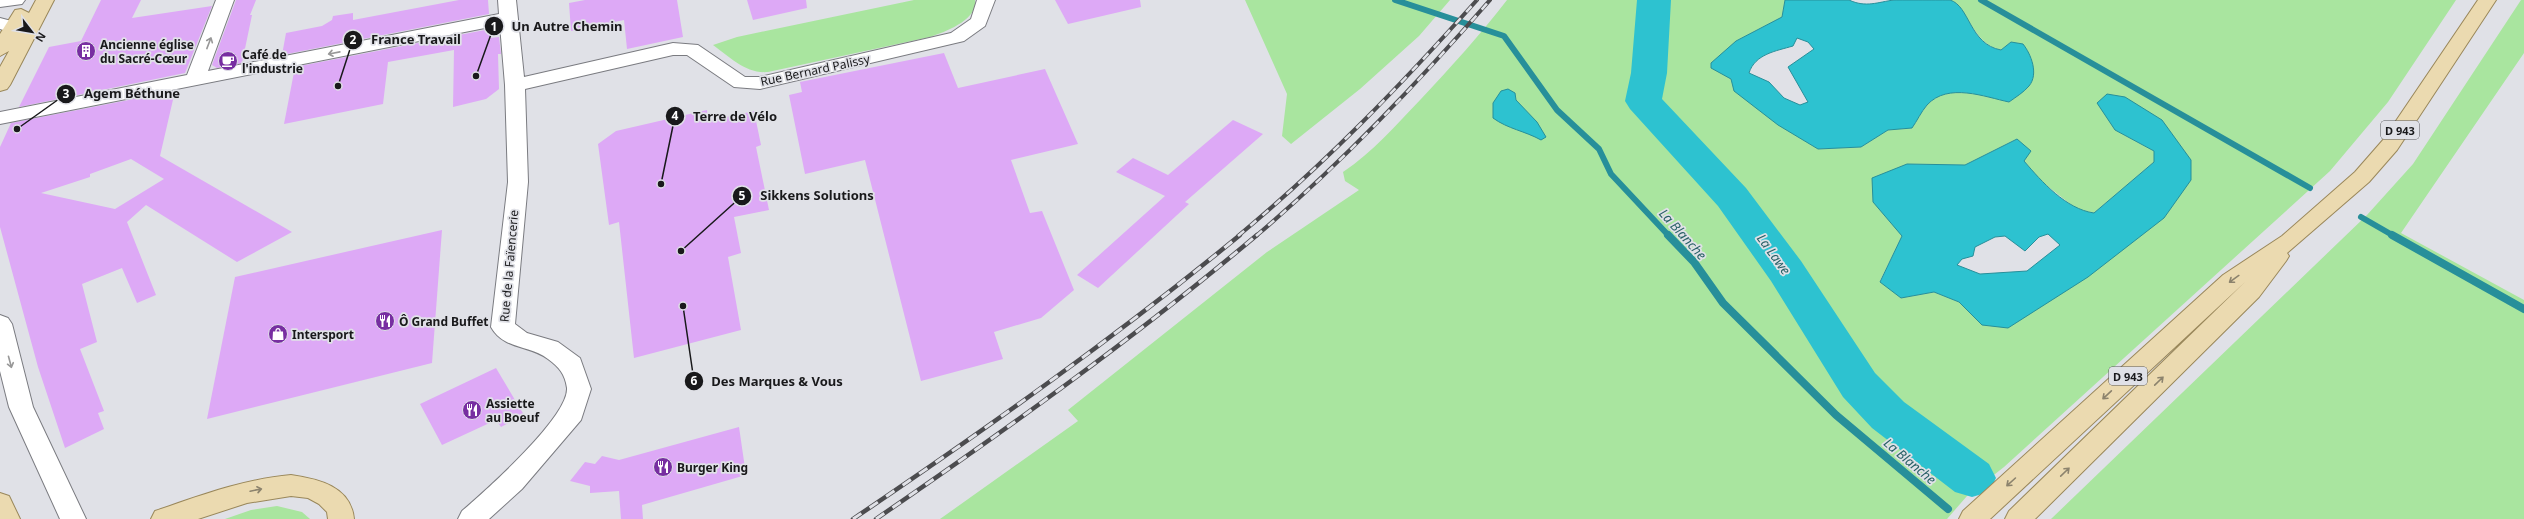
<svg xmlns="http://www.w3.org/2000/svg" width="2524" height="519" viewBox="0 0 2524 519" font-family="'Noto Sans',sans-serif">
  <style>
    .green { fill: #a9e59f; fill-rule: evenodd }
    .water { fill: #2dc2d0; stroke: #278f9a; fill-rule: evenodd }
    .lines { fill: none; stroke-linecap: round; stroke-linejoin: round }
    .stream-far1 { stroke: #278f9a; stroke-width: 6 }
    .stream { stroke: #278f9a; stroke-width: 8 }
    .river { fill: #2dc2d0; fill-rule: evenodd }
    .building { fill: #dda9f6; fill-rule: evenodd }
    .minor-casing { stroke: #7a7b80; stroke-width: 2 }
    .tertiary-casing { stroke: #7a7b80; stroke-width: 2 }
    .primary-casing { stroke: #99875a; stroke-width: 2 }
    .minor { fill: #fff; fill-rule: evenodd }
    .tertiary { fill: #fff; fill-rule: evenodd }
    .primary { fill: #ebdab0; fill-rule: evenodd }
    .rail-far1-casing { stroke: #4c4c4f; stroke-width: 4 }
    .rail-casing { stroke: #4c4c4f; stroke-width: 4.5 }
    .rail-far1 { stroke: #e0e1e7; stroke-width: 2.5; stroke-dasharray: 8; stroke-linecap: butt }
    .rail { stroke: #e0e1e7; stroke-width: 3; stroke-dasharray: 10; stroke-linecap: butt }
    .oneway { stroke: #989898 }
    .oneway2 { stroke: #8c836d }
    .labels { text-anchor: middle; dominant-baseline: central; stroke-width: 3.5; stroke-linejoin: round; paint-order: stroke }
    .shield { fill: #e0e1e7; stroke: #555558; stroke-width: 1 }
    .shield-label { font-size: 11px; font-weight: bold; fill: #19191b }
    .poi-label { font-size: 12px; font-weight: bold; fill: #19191b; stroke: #e0e1e7; text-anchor: start }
    .street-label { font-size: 12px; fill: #19191b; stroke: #e0e1e7 }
    .water-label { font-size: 13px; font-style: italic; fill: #286066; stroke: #e0e1e7 }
    .leader { fill: none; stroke: #19191b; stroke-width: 1.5 }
    .callout-dot { fill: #19191b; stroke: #e0e1e7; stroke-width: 1.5 }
    .mark-label { font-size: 12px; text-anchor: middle; font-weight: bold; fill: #fff }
    .callout-label { font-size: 13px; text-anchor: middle; font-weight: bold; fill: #19191b; stroke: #e0e1e7; stroke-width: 3.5; stroke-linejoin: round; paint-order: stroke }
  </style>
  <rect width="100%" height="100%" fill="#e0e1e7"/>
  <g class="green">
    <path d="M914,0H975C978,20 945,32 930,37L768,72C746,74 730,57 713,45L737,37Z"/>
    <polygon points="1245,0 1450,0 1419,36 1360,89 1291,144 1282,136 1287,94"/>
    <path d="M1507,0H1785L1782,17L1736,41L1731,79L1801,138L1818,149L1861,147L1888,130L1912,128C1917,121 1921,112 1927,105C1948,82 1985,96 2009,102L2011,42L2001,50C1973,44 1971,13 1950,0H2456L2388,102L2330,171L2004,467L1967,496L1947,519H940L1078,421L1068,410L1267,252L1359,190L1345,181L1343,172C1373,152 1396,125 1421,99C1451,67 1480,35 1507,0ZM2115,130L2191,160L1982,325L1959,302L1934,292L1901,298L1880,281L1902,236L1907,164L1965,165L2017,139L2024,161L2041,181L2079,211L2094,213L2154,162V151Z"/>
    <polygon points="2521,0 2524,0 2524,53 2401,233 2524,300 2524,519 2051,519 2367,215 2413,164"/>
    <polygon points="277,506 302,512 310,519 225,519 251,510"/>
  </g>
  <g class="water">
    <path d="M1785,0H1849C1866,8 1878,2 1894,0C1905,0 1941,0 1950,0C1970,6 1969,44 2001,50L2011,42L2023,44C2031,54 2039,74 2029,86C2024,92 2016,97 2009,102C1985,97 1948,82 1927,105C1921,112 1917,121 1912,128L1888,130L1861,147L1818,149L1778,125L1734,91L1731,79L1711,68V63L1736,41L1782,17ZM1797,38L1808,42L1814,49L1788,67L1808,102L1800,105L1784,98L1769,82L1749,73C1755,54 1776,51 1793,46Z"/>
    <path d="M1508,89L1515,93L1516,100L1537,122L1546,137L1541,140C1525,131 1508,129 1493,118V103L1501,91Z"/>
    <path d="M2107,94L2125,97L2162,120L2191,160V180L2164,218L2088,277L2008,328L1982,325L1959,302L1934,292L1901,298L1880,282L1902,236L1873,202L1872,178L1907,164L1965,165L2017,139L2031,151L2024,161C2042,182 2066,209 2094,213L2154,162V151L2115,130L2097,103ZM2048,234L2060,245L2027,271L1980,274L1957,265L1962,259L1973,256L1975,247L1995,237L2005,236L2025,251L2039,237Z"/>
  </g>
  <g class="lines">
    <g class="stream-far1">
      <polyline points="1395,0 1504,36 1557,110 1599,149 1611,174 1669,236"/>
      <polyline points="1981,0 2310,188"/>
      <polyline points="2361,217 2394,236"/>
    </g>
    <g class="stream">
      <polyline points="1668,235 1694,262 1723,303 1836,415 1948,509"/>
      <polyline points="2392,235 2524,309"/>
    </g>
    <polygon class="river" points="1637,0 1671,0 1667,73 1662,99 1746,188 1801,261 1875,373 1904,402 1989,464 1996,478 1989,492 1972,497 1955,492 1872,428 1843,397 1771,281 1718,206 1630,109 1625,101 1631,73"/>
  </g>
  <g class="building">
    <polygon points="101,0 141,0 132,18 212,6 185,73 19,107 49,47 81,41"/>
    <polygon points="236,0 256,0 250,15 252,15 242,63 217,68 212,65"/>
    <polygon points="459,0 488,0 489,14 282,55 286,33 322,26 332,20 333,16 353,13 353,20"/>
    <polygon points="585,0 677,0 683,37 627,49 624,20 571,31 569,3"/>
    <polygon points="747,0 806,0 807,8 753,20"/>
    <polygon points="1055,0 1140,0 1141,7 1068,24"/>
    <polygon points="490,29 490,38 499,37 501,54 498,54 499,89 486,99 453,107 454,50 388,62 383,104 284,124 295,67"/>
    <polygon points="944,53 958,88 1045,69 1078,144 1011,160 1030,213 1042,211 1074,290 1041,318 994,332 1003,359 921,381 865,160 805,174 789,95 802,92 800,82"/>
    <path d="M175,91L160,156L292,232L237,262L146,205L127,222L156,295L137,303L122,268L82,284L97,342L80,349L104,411L98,413L104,429L65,448L38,367L0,227V147L11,123ZM131,159L164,179L115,209L41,193L90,177V174Z"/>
    <polygon points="707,110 708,121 754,111 761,145 756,147 769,210 734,217 741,253 728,257 741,330 634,358 619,222 609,225 598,144 616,131"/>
    <polygon points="1233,120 1263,134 1185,202 1189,204 1098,288 1077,275 1165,196 1116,172 1133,158 1168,175"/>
    <polygon points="442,230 432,363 207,419 235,277"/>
    <polygon points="496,368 524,415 501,427 496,420 442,445 420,404"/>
    <polygon points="739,427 746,475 642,505 643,519 621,519 619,491 590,493 590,486 570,481 585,462 595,464 602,456 619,460"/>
  </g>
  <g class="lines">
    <g class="minor-casing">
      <g id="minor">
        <path d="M216,0H234L208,71L499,14L498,0H516L524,77L673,43L698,45L745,77H760L951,33L971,19L977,0H995L985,26L964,41L760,89L734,87L687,55H673L525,89L528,182L515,324L527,333L558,342L580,358L591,389L581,420L522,489L489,519H458L462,511C484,492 569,417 567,388C565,374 559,367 548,359C530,345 504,350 491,327L508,182L505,85L500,25L0,124V112L187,75Z"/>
        <polygon points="0,315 8,318 12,324 33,407 86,519 60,519 9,407 0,371"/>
      </g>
    </g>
    <g class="tertiary-casing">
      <g id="tertiary">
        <polygon points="0,0 25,0 22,4 0,7"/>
        <polygon points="0,18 19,23 22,27 19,31 13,33 0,29"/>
      </g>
    </g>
    <g class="primary-casing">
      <g id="primary">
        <polygon points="36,0 54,0 10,85 7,89 0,91 0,67 9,51 0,56 0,34 15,10 21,9 29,13"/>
        <polygon points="2478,0 2496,0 2397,150 2369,182 2287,253 2289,256 2286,261 2259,297 2035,519 2005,519 2009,511 2245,282 1990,519 1959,519 1963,511 2223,275 2282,236 2355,172 2383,140"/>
        <path d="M291,475C318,479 351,486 354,519H328L327,512L319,504L308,498L291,496L247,503L198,519H151L155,511C199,496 244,479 291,475Z"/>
        <polygon points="0,493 9,496 20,519 0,519"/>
      </g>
    </g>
    <use href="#minor" class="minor"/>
    <use href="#tertiary" class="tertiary"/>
    <use href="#primary" class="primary"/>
    <g class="rail-far1-casing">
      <g id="rail-far1">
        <path d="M1238,236C1325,164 1402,84 1477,0"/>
        <path d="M1256,236C1341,164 1417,84 1490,0"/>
      </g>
    </g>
    <g class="rail-casing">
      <g id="rail">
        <path d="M853,519C986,429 1116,337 1240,235"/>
        <path d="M876,519C1007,429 1136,337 1257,235"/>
      </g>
    </g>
    <use href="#rail-far1" class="rail-far1"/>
    <use href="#rail" class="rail"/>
  </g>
  <defs><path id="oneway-shaft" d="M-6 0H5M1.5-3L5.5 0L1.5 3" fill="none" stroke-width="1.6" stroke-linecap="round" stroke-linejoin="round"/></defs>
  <g class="oneway">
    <use href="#oneway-shaft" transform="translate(209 43) rotate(-69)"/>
    <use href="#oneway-shaft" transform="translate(334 53) rotate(169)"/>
    <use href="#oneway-shaft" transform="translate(10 362) rotate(75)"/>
  </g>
  <g class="oneway2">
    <use href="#oneway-shaft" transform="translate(2234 279) rotate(144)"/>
    <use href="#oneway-shaft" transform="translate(2159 381) rotate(-44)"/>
    <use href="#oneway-shaft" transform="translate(2107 395) rotate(137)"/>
    <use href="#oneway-shaft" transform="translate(2065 472) rotate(-44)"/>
    <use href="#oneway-shaft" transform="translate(2011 482) rotate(138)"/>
    <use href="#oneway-shaft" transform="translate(256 490) rotate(-12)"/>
  </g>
  <defs>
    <g id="building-disc" transform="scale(1)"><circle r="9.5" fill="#772ea1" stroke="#e0e1e7"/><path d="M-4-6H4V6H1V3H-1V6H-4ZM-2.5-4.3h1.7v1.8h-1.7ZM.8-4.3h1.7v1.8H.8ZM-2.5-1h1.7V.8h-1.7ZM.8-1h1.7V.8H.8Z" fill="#fff"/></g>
    <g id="cafe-disc" transform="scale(1)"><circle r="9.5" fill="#772ea1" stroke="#e0e1e7"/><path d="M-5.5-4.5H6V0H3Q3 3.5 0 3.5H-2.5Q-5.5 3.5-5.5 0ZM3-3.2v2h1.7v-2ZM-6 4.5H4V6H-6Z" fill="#fff"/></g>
    <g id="restaurant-disc" transform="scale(1)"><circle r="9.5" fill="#772ea1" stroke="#e0e1e7"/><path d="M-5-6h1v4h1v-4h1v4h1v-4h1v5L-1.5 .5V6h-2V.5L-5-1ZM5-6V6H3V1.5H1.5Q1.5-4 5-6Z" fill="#fff"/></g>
    <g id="shop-disc" transform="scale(1)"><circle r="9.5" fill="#772ea1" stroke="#e0e1e7"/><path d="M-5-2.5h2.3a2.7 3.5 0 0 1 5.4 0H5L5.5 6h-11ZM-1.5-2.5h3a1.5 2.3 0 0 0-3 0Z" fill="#fff"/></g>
  </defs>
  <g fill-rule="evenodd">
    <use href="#building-disc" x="86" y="51"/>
    <use href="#cafe-disc" x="228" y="61"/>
    <use href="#restaurant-disc" x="385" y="321"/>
    <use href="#shop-disc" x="278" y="334"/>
    <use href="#restaurant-disc" x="472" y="410"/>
    <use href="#restaurant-disc" x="663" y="467"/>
  </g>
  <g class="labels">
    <g class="shield">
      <rect x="2381" y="121" width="38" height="18" rx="3"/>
      <rect x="2109" y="367" width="38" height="18" rx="3"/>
    </g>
    <g class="shield-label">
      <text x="2400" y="130">D 943</text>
      <text x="2128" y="376">D 943</text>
    </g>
    <g class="poi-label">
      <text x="100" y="44">Ancienne église<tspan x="100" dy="14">du Sacré-Cœur</tspan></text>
      <text x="242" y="54">Café de<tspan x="242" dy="14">l'industrie</tspan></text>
      <text x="399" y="321">Ô Grand Buffet</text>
      <text x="292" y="334">Intersport</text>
      <text x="486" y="403">Assiette<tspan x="486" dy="14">au Boeuf</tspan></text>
      <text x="677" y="467">Burger King</text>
    </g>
    <g class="street-label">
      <text transform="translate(815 70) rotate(-12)">Rue Bernard Palissy</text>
      <text transform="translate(509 266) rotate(-85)">Rue de la Faïencerie</text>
    </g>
    <g class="water-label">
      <text transform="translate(1683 234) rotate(48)">La Blanche</text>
      <text transform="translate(1774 254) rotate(54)">La Lawe</text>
      <text transform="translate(1910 461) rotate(40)">La Blanche</text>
    </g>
  </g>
  <path class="leader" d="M476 76L494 26M338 86L353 40M17 129L66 94M661 184L675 116M681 251L742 196M683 306L694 381"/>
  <g class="callout-dot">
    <circle cx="476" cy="76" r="4"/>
    <circle cx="338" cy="86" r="4"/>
    <circle cx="17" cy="129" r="4"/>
    <circle cx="661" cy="184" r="4"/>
    <circle cx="681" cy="251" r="4"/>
    <circle cx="683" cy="306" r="4"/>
    <circle cx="494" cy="26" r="10"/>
    <circle cx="353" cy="40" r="10"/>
    <circle cx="66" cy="94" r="10"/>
    <circle cx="675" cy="116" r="10"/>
    <circle cx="742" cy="196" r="10"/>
    <circle cx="694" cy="381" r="10"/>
  </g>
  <g class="mark-label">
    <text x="494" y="31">1</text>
    <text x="353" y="44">2</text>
    <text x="66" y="98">3</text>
    <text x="675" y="120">4</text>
    <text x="742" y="200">5</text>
    <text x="694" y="385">6</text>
  </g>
  <g class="callout-label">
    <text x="567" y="31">Un Autre Chemin</text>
    <text x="416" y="44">France Travail</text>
    <text x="132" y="98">Agem Béthune</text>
    <text x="735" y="121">Terre de Vélo</text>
    <text x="817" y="200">Sikkens Solutions</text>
    <text x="777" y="386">Des Marques &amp; Vous</text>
  </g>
  <g transform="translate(32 32) rotate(121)" stroke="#e0e1e7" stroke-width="3" paint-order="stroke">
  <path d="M0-3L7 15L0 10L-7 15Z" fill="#19191b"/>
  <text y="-6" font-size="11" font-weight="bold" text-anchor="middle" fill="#19191b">N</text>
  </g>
</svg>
